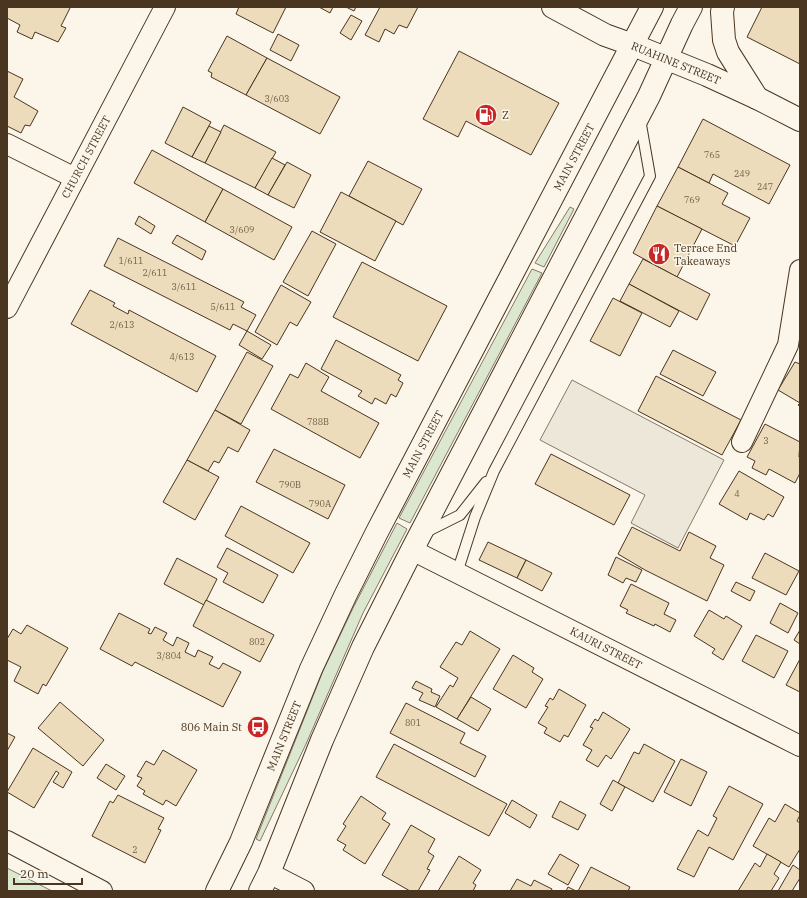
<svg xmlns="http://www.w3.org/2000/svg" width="807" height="898" viewBox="0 0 807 898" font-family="'IBM Plex Serif',serif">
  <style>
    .green { fill: #dce7d0; stroke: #887966 }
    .parking { fill: #ede7d9; stroke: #887966 }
    .building { fill: #ecdcbc; stroke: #4a3520 }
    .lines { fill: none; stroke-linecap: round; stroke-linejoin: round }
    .service-casing { stroke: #4a3520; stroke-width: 12 }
    .minor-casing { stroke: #4a3520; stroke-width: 22 }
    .tertiary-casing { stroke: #4a3520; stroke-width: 24 }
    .secondary-casing { stroke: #4a3520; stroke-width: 24 }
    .trunk-casing { stroke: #4a3520; stroke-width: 24 }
    .service { stroke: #fbf6e9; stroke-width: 10 }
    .minor { stroke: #fbf6e9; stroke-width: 20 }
    .tertiary { stroke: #fbf6e9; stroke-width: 22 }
    .secondary { stroke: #fbf6e9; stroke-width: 22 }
    .trunk { stroke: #fbf6e9; stroke-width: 22 }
    .labels { text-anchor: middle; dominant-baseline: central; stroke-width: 3; stroke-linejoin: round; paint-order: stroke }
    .number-label { font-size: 9px; fill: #725f47 }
    .street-label { font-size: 11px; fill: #4a3520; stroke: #fbf6e9 }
    .poi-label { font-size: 11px; fill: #4a3520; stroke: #fbf6e9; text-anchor: start }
  </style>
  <rect width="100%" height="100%" fill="#fbf6e9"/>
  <g class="green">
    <polygon points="570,207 574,209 544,267 535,263"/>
    <polygon points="532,269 542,273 410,523 399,518"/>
    <polygon points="397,523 407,529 363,613 306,744 260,841 256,839 323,671 353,608"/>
    <polygon points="7,868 52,891 7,891"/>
  </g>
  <polygon class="parking" points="572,380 724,460 678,548 631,523 645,495 540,440"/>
  <g class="building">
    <polygon points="7,7 69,7 70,8 61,26 66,28 58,42 35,32 32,39 17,32 20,25 7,18"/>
    <polygon points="239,7 286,7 273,33 236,14"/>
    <polygon points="319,7 333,7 330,13"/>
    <polygon points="346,7 356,7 354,11"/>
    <polygon points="380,7 418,7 407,28 399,25 394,34 385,29 379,42 365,35"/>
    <polygon points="762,7 800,7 800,64 747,37"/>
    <polygon points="351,15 362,21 351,40 340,33"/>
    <polygon points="278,34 299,45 291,61 270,50"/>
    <polygon points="227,36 267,58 246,95 211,77 212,73 208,71"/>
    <polygon points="459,51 559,103 531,155 466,121 458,137 423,119"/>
    <polygon points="267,58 340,97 320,134 246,95"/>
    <polygon points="7,71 23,79 14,97 38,111 30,126 25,125 21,133 7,126"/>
    <polygon points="183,107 211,122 192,157 165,143"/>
    <polygon points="703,119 790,165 769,204 713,174 709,183 678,167"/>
    <polygon points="224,125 276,152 255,188 205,163"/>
    <polygon points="209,126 221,132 205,163 192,157"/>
    <polygon points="152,150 223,189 205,222 134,183"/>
    <polygon points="272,158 285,165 268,195 255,188"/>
    <polygon points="368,161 422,189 403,225 349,196"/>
    <polygon points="287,162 311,175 294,208 268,195"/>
    <polygon points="678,167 728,193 722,204 750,218 735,246 657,206"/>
    <polygon points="223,189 292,227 274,260 205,222"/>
    <polygon points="341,192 396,221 375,261 320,232"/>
    <polygon points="657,206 702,229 677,277 633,253"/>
    <polygon points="139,216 155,226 151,234 135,224"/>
    <polygon points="312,231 336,244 308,296 283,282"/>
    <polygon points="177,235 206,251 202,260 172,243"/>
    <polygon points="118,238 244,302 241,307 256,315 247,331 233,324 230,330 104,266"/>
    <polygon points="643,259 710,294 697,320 629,284"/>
    <polygon points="362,262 447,306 418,361 333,317"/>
    <polygon points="629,284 679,311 670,327 620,301"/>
    <polygon points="281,285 311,302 297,326 290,322 277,345 255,332"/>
    <polygon points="90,290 115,303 113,306 128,314 129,310 216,356 197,392 71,324"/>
    <polygon points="613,298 642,313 620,356 590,341"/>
    <polygon points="247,331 271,345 262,359 239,345"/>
    <polygon points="336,340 401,375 398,380 403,383 396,397 391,394 386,404 375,398 372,404 358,396 362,391 321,369"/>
    <polygon points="673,350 716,372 703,396 660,374"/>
    <polygon points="247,352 273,366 241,424 215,410"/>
    <polygon points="795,362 800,364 800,406 798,405 800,403 778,390"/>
    <polygon points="306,363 329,377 321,391 379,423 360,458 271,409 290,374 298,378"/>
    <polygon points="656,376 741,420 722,455 638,411"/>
    <polygon points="215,410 250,430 238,452 228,447 219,463 214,461 208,471 187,460"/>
    <polygon points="765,424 800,442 799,457 800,458 800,473 795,483 769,469 766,475 752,468 755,461 747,457"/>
    <polygon points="274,449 345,485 328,519 256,482"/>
    <polygon points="551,454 630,495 614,525 535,484"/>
    <polygon points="187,460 219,477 195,520 163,502"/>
    <polygon points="739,471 784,497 773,517 768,514 764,520 750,513 747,520 719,504"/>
    <polygon points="241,506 310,543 293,573 225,536"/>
    <polygon points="632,527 680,551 689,532 716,546 710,558 724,565 707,601 645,570 618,554"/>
    <polygon points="488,542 526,560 517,578 479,560"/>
    <polygon points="227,548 278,575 263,603 223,582 228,573 217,567"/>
    <polygon points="765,553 799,571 786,595 752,578"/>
    <polygon points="616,557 642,570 636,582 626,578 623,583 608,575"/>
    <polygon points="177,558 217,579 204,605 164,584"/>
    <polygon points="526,560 552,573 542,591 517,578"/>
    <polygon points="736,582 755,591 750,601 731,591"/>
    <polygon points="631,584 669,603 664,614 676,620 670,632 655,624 654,626 626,613 628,610 620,606"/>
    <polygon points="206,600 274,635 260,662 193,626"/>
    <polygon points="780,603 798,613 788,633 770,623"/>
    <polygon points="709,610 724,619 726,616 742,626 723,660 712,653 715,649 694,636"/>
    <polygon points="119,613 150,629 148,633 151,634 155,627 167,633 163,640 173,646 177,637 189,643 185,652 195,657 198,650 213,657 209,664 219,669 223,663 241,672 223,707 135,662 132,666 100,649"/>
    <polygon points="27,625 68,648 46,686 43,684 38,694 14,681 21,667 7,660 7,639 13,629 21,634"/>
    <polygon points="800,630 800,644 794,640"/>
    <polygon points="470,631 500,649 457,719 436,707 450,685 453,687 458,678 440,667 456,642 462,645"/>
    <polygon points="756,635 788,651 774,678 742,661"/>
    <polygon points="513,655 534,668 532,672 543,679 526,708 493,689"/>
    <polygon points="800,659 800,692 786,685"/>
    <polygon points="416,681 432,689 431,692 440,696 435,707 419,700 423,693 412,688"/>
    <polygon points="559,689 586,705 568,737 564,735 560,742 544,733 547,728 538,723 548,707 545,706 550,698 553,700"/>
    <polygon points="471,697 491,709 478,731 457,719"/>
    <polygon points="60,702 104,740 83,766 38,728"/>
    <polygon points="406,703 465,733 460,743 486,756 475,777 390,733"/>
    <polygon points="603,712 630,729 611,759 606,755 598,767 586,760 592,750 583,745 593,728 590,727 595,719 598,721"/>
    <polygon points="7,733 15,737 7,751"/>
    <polygon points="394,744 507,804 489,836 376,777"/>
    <polygon points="644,744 675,761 653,802 618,783 634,752 639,754"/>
    <polygon points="33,748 72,772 63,788 53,782 59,773 56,771 34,808 7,792"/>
    <polygon points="163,750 197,770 176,806 166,800 163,805 143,794 145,791 137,786 142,778 137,776 146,761 154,765"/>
    <polygon points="681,759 707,772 691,806 664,792"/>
    <polygon points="106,764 125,776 116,790 97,778"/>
    <polygon points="613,780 625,787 612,811 600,804"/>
    <polygon points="729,786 763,804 733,860 709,847 694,877 677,869 698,830 708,836 717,818 713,816"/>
    <polygon points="118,795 164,818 158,829 161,830 145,863 92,836 110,801 113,803"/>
    <polygon points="361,796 386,813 382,819 390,824 365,864 343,850 346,845 337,840 346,826 343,824"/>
    <polygon points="512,800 537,815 530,828 505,813"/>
    <polygon points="560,801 586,815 578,830 552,817"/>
    <polygon points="785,804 800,813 800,815 797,821 800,823 800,849 789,867 753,846 769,818 775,822"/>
    <polygon points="411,825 435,839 428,852 434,856 427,869 430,870 418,891 410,891 382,875"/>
    <polygon points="560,854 579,865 568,885 548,874"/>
    <polygon points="767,854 781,862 774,874 779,878 771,891 738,891 755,863 760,867"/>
    <polygon points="459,856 481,870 473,883 476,885 473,891 438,891"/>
    <polygon points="793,865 800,870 800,878 792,891 778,891"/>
    <polygon points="591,867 630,887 628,891 578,891"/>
    <polygon points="517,879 531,886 534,880 552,889 551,891 510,891"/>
    <polygon points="568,887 576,891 566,891"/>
  </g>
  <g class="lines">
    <g class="service-casing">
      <g id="service">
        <polyline points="426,532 460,515 486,482"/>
        <polyline points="457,573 475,517 494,471 650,176 640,119"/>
      </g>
    </g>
    <g class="minor-casing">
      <g id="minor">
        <polyline points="7,144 75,178"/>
        <polyline points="7,308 165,7"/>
        <polyline points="742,442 788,345 800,270"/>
        <polyline points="412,550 800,746"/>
        <polyline points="7,841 102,891"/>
        <polyline points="269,873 304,891"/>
      </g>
    </g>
    <g class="tertiary-casing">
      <polyline id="tertiary" points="553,7 605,35 633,45"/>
    </g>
    <g class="secondary-casing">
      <polyline id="secondary" points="633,45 707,75 757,98 800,120"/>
    </g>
    <g class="trunk-casing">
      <g id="trunk">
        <polyline points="723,7 722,12 724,40 728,52 757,98"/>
        <polyline points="217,891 241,842 311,669 346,594 377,532 652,7"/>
        <polyline points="260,891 269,873 322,740 363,647 412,550 649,96 682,24 691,7"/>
      </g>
    </g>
    <use href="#service" class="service"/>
    <use href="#minor" class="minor"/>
    <use href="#tertiary" class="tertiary"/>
    <use href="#secondary" class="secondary"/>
    <use href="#trunk" class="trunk"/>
  </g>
  <defs>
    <g id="fuel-disc" transform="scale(1.15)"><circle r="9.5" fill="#c62828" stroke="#fbf6e9"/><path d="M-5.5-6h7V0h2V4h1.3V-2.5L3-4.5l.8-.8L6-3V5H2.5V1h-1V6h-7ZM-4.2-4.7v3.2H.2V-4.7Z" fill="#fff"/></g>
    <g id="restaurant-disc" transform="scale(1.15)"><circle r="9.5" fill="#c62828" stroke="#fbf6e9"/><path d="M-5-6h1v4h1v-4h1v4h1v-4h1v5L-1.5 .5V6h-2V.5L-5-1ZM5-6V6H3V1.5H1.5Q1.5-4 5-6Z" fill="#fff"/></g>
    <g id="bus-disc" transform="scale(1.15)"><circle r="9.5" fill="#c62828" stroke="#fbf6e9"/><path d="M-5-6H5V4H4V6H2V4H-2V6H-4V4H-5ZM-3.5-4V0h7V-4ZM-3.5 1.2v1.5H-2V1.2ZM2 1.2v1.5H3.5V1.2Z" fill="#fff"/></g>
  </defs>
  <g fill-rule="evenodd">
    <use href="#fuel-disc" x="486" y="115"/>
    <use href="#restaurant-disc" x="659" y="254"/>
    <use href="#bus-disc" x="258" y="727"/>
  </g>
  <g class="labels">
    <g class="number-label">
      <text x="277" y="98">3/603</text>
      <text x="712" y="154">765</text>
      <text x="742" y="173">249</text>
      <text x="765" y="186">247</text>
      <text x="692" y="199">769</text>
      <text x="242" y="229">3/609</text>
      <text x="131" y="260">1/611</text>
      <text x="155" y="272">2/611</text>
      <text x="184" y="286">3/611</text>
      <text x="223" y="306">5/611</text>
      <text x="122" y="324">2/613</text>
      <text x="182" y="356">4/613</text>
      <text x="318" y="421">788B</text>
      <text x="766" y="440">3</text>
      <text x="290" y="484">790B</text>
      <text x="737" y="493">4</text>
      <text x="320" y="503">790A</text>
      <text x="257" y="641">802</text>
      <text x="169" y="655">3/804</text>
      <text x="413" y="722">801</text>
      <text x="135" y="849">2</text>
    </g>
    <g class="street-label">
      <text transform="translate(676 63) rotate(22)">RUAHINE STREET</text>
      <text transform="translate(86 157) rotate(-62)">CHURCH STREET</text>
      <text transform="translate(574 157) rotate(-62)">MAIN STREET</text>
      <text transform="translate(423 444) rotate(-62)">MAIN STREET</text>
      <text transform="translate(606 648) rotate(27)">KAURI STREET</text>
      <text transform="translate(284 736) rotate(-68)">MAIN STREET</text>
    </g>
    <g class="poi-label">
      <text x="502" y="115">Z</text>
      <text x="674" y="248">Terrace End<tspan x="674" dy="13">Takeaways</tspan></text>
      <text x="242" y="727" text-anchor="end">806 Main St</text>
    </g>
  </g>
  <rect width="807" height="898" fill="none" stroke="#4a3520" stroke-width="16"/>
  <path d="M14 878v6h68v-6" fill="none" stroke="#4a3520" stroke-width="2"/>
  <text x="20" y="878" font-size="12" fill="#4a3520" stroke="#fbf6e9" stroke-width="3" paint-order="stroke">20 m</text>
</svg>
